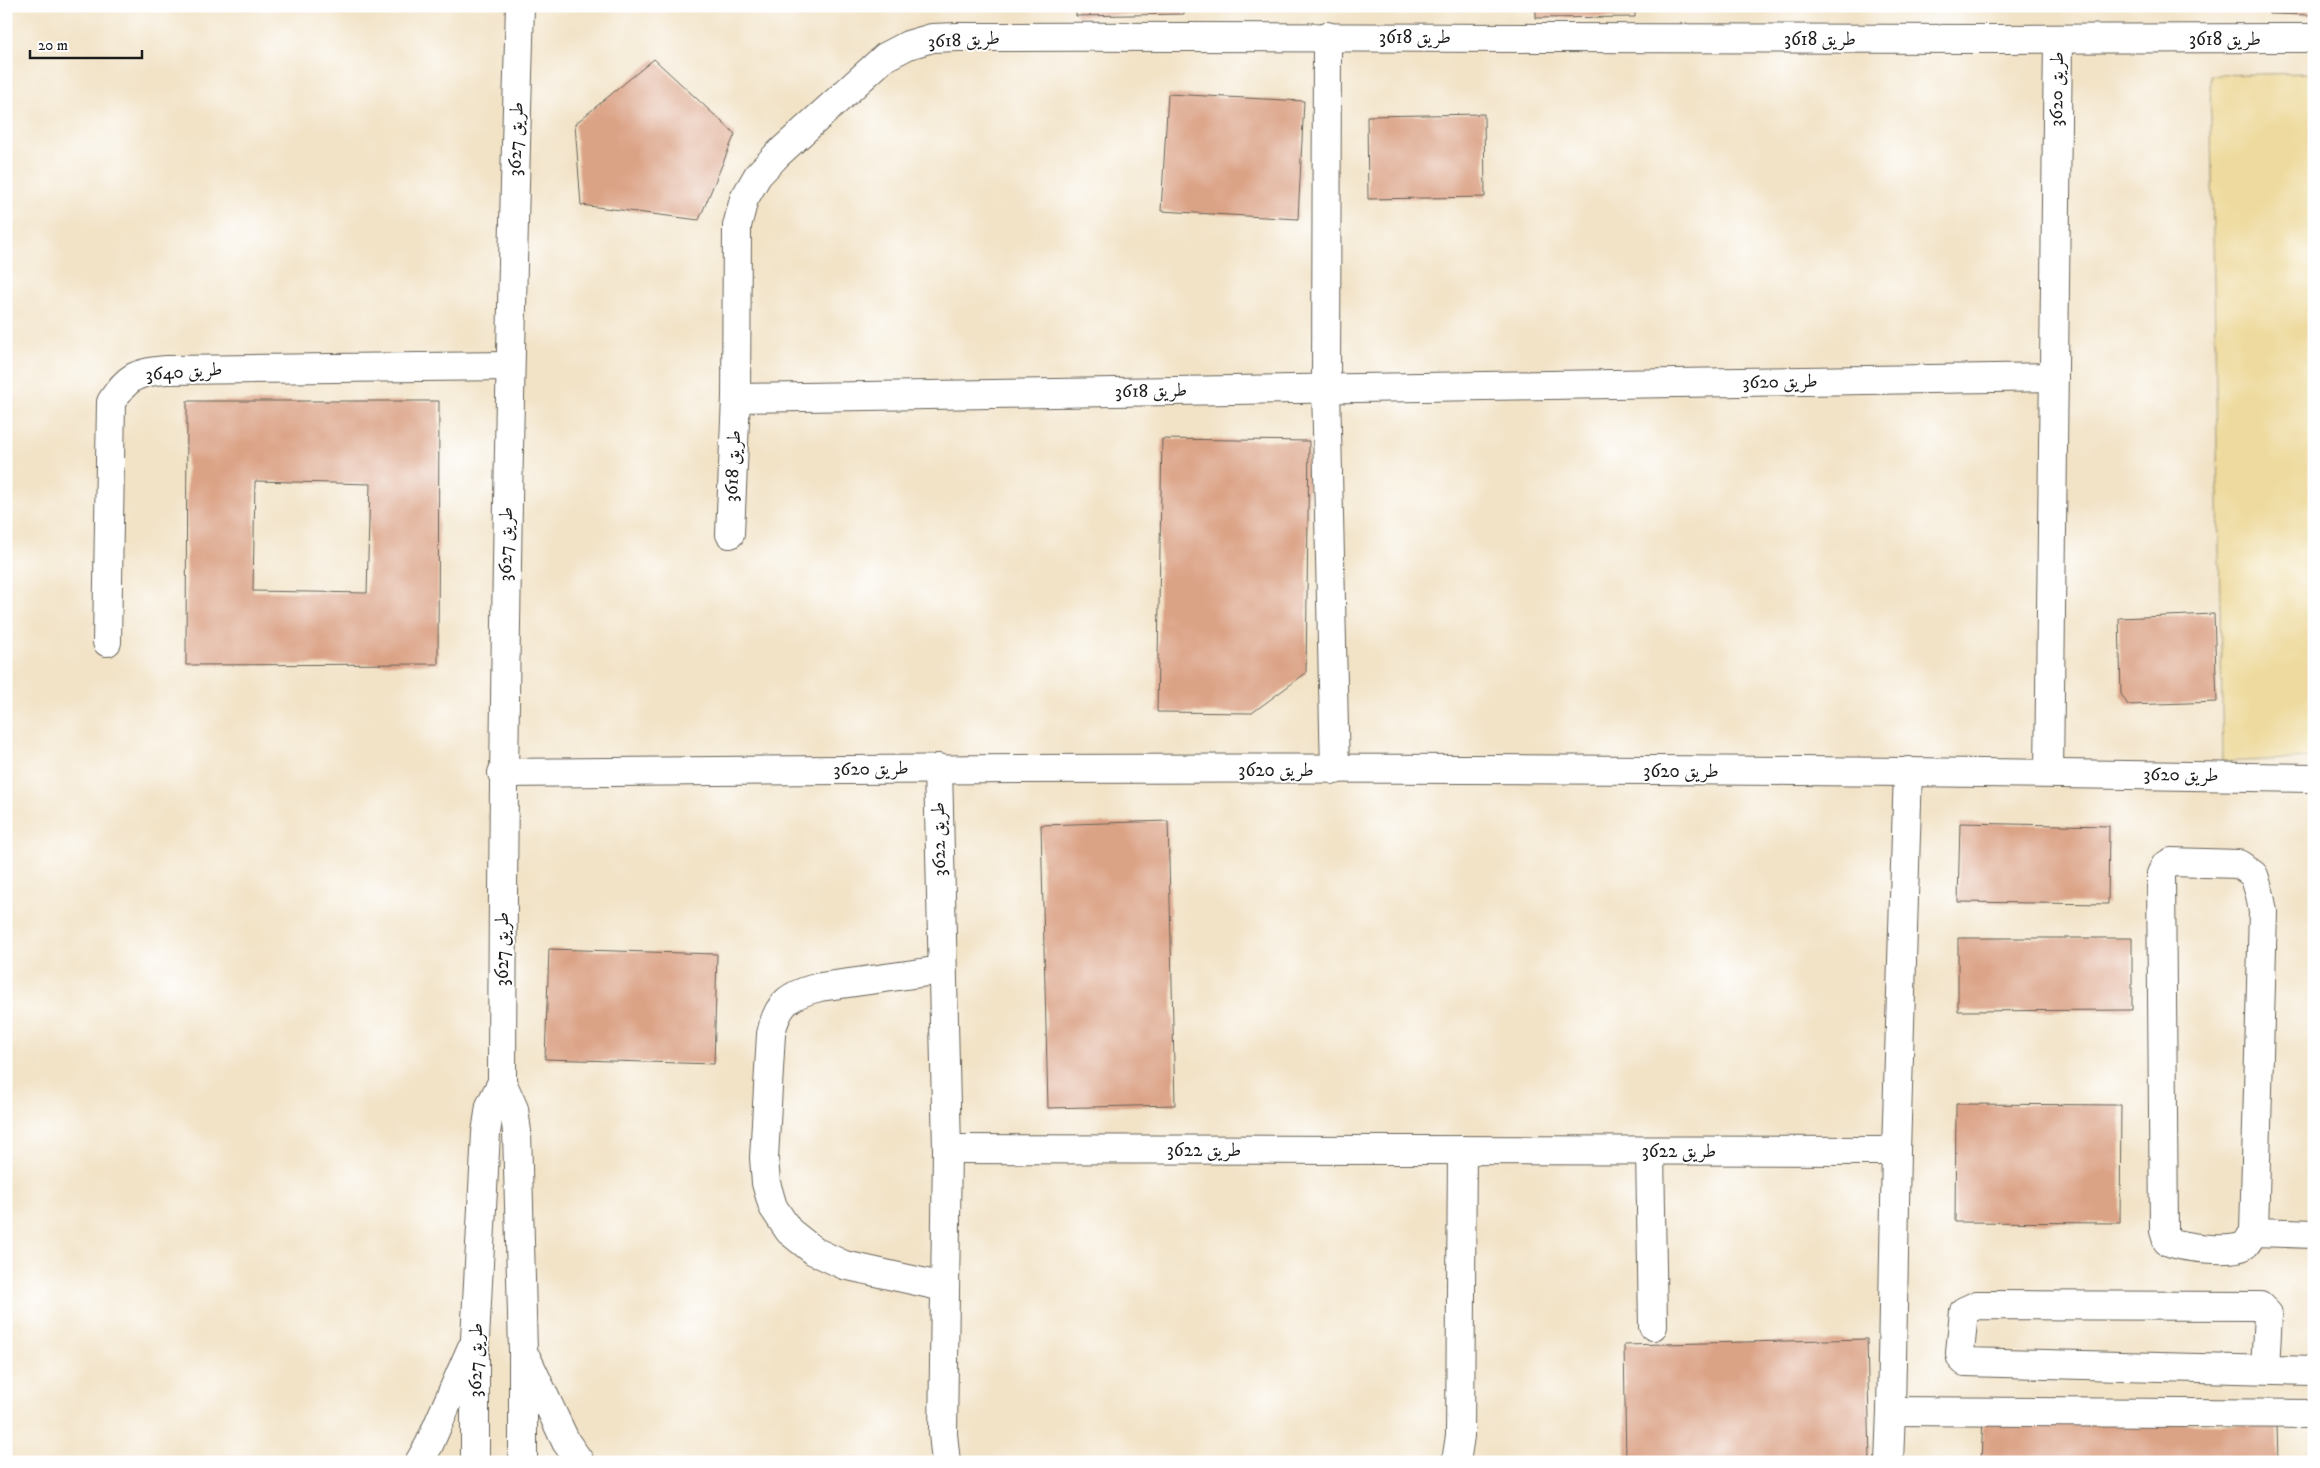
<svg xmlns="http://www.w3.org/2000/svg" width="2320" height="1468" viewBox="0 0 2320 1468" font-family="'IM FELL DW Pica',Amiri,serif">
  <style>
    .sand { fill: #eeda9e; stroke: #857b5d }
    .building { fill: #dba386; fill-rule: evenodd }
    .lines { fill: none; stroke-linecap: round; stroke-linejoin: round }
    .minor-casing { stroke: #676258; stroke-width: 30 }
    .minor { stroke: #fff; stroke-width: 28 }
    .labels { text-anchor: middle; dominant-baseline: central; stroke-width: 4; stroke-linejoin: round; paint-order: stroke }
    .street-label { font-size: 19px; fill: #1c1c1c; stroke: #fff }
  </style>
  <rect width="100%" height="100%" fill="#fff"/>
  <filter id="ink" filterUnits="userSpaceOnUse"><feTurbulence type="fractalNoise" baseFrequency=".02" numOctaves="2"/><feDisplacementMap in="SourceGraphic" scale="10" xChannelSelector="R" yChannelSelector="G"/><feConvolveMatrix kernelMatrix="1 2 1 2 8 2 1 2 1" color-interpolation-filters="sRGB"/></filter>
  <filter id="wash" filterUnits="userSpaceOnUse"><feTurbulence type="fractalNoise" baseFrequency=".0096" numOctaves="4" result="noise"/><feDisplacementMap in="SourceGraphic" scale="20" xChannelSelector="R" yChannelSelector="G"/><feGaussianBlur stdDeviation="1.12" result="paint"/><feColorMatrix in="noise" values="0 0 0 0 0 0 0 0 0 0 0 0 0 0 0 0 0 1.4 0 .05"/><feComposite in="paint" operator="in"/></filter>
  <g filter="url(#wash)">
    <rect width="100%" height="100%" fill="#f2e3c7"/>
    <polygon class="sand" points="2314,73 2314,758 2223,762 2210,75"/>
    <g id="blocks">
      <g class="building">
        <polygon points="1076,6 1184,6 1184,14 1076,16"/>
        <polygon points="1536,6 1635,6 1635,17 1536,18"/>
        <polygon points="2269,6 2314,6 2314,15 2269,14"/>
        <polygon points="654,59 735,134 699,220 581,205 575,124"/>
        <polygon points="1168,94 1304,101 1298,219 1161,211"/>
        <polygon points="1484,114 1485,197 1368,199 1367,116"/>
        <path d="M187,401H439L438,664L186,665ZM255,481L370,484L367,593L253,591Z"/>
        <polygon points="1162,439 1309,441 1306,673 1252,713 1157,712"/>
        <polygon points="2214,614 2217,702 2128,705 2121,694 2119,618"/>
        <polygon points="1168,821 1175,1105 1048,1108 1041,825"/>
        <polygon points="1960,823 2109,826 2108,904 1958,902"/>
        <polygon points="1958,938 2132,938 2132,1010 1958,1011"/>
        <polygon points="549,949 717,954 714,1064 545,1059"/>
        <polygon points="1956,1104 2121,1105 2120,1223 1955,1222"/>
        <polygon points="1867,1339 1870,1462 1626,1462 1624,1345"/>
        <polygon points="1983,1417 2277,1426 2278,1462 1981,1462"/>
      </g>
    </g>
  </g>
  <g filter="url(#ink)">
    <use href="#blocks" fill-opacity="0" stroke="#676258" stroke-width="1"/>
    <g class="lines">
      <g class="minor-casing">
        <g id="minor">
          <path d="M520,6C509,365 503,723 502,1082L514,1109L517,1132L523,1351V1462"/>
          <polyline points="1327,36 1326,388 1335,770"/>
          <polyline points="736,398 2054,377"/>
          <path d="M730,534L736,398L737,226L744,199L758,175L777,155L885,57L908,45L932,38L958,37C1410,36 1862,41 2314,38"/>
          <path d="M107,642L111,402C127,377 136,372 167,370L509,366"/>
          <polyline points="938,768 947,1149 943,1434 946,1462"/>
          <path d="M502,773C1106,766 1710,767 2314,778"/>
          <polyline points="2049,773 2058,40"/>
          <path d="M2171,862L2239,864L2254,875L2260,895L2263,912L2254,1232C2251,1236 2248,1242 2245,1245C2234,1254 2179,1247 2167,1241L2164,1231L2161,874L2165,866Z"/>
          <path d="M942,970L820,987C790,994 777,1003 771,1034L764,1158L766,1183L773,1207L789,1231L814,1251L844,1265L944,1287"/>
          <polyline points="947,1149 1896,1151"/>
          <polyline points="1650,1151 1653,1326"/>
          <polyline points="2254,1232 2314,1234"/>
          <polyline points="527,1359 566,1442 580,1462"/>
          <polyline points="2265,1369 2268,1314 2260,1306 1977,1305 1964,1311 1960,1353 1961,1358 1965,1362 2314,1371"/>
          <polyline points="1891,1411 2314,1414"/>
          <polyline points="419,1462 429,1445 471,1349"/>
          <polyline points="475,1462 475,1339 486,1133 490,1106 502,1082"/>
          <polyline points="1456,1462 1460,1436 1462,1150"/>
          <polyline points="1889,1462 1891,1411 1896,1151 1908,771"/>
        </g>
      </g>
      <use href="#minor" class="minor"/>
    </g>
  </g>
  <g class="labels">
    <g class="street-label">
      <text x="1415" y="37">طريق 3618</text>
      <text x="1820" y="39">طريق 3618</text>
      <text x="2225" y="39">طريق 3618</text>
      <text transform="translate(964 40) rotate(-3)">طريق 3618</text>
      <text transform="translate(2057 89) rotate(-89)">طريق 3620</text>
      <text transform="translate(516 139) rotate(-88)">طريق 3627</text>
      <text transform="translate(184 372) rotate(-4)">طريق 3640</text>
      <text transform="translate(1780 382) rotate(-1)">طريق 3620</text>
      <text transform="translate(1151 391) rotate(-1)">طريق 3618</text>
      <text transform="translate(733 466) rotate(-87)">طريق 3618</text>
      <text transform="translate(506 544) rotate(-89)">طريق 3627</text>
      <text transform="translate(871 769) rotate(-1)">طريق 3620</text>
      <text x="1276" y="770">طريق 3620</text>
      <text x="1681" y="771">طريق 3620</text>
      <text transform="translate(2181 775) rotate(1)">طريق 3620</text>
      <text transform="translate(939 839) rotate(-91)">طريق 3622</text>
      <text transform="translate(502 949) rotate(-90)">طريق 3627</text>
      <text x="1204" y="1150">طريق 3622</text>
      <text x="1679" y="1151">طريق 3622</text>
      <text transform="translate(476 1360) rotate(-89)">طريق 3627</text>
    </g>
  </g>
  <rect width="2320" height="1468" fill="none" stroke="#fff" stroke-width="25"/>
  <path d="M30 50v8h112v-8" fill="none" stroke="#1c1c1c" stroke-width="2.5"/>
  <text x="38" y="50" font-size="15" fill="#1c1c1c" stroke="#ffffff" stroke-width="4" paint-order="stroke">20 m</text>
</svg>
